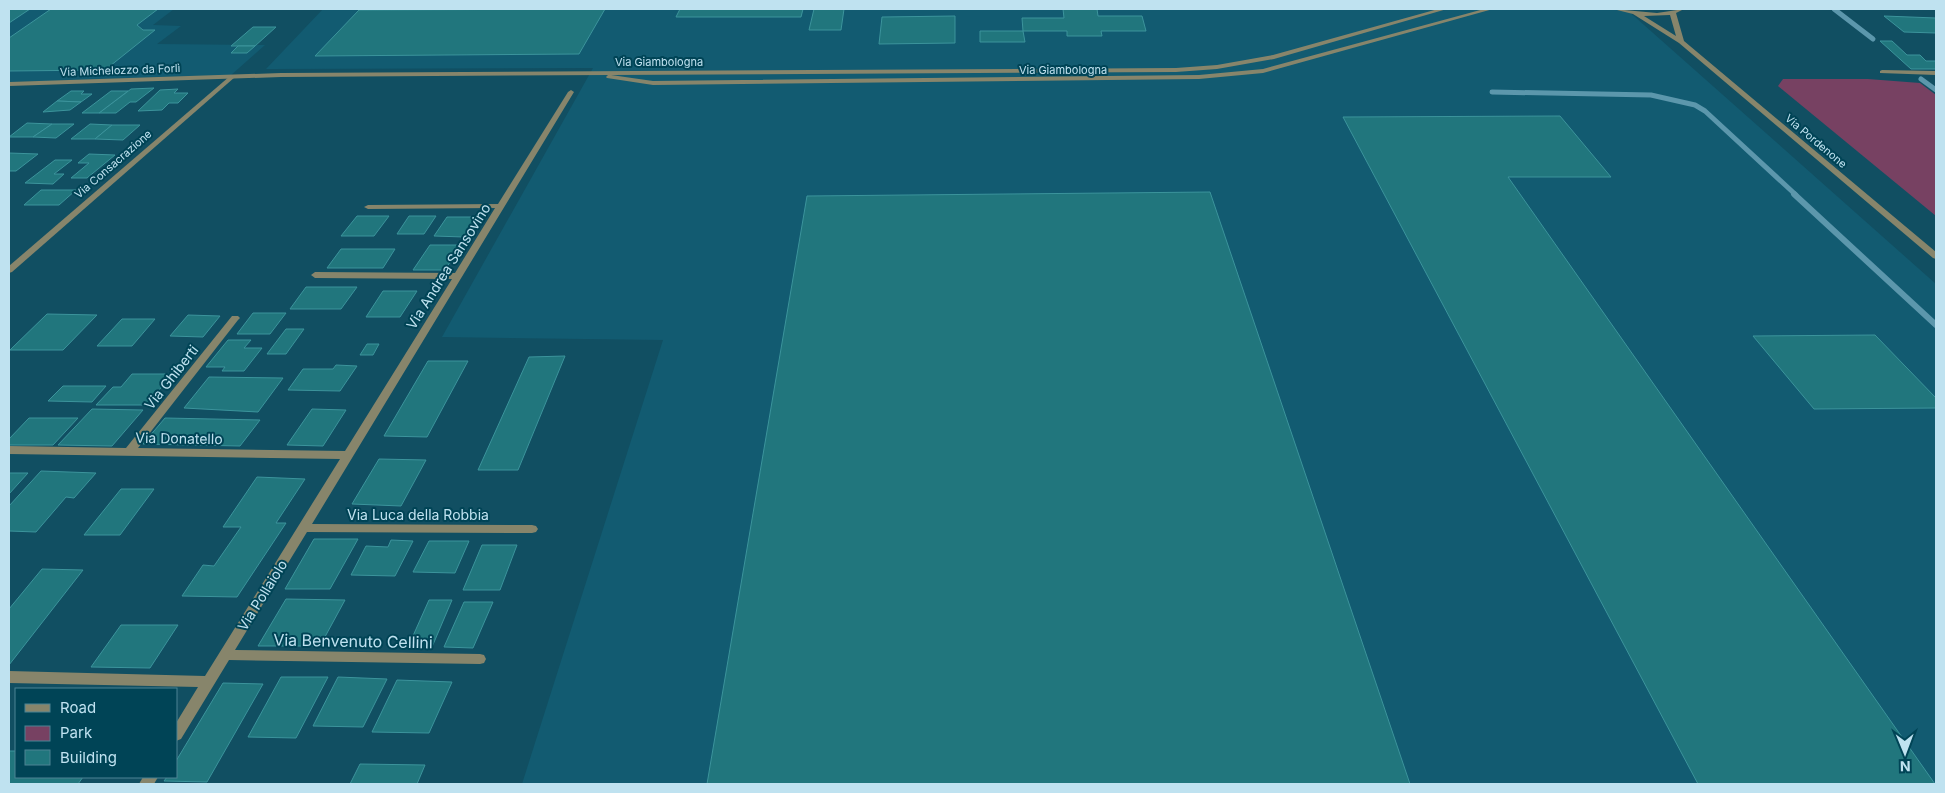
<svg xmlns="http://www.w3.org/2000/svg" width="1945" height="793" viewBox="0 0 1945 793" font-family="Inter,sans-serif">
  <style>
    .built { fill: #125b71 }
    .green { fill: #774162 }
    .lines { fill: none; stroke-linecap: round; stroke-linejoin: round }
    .stream-far1 { stroke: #5c97ac; stroke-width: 5 }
    .stream { stroke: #5c97ac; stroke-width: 6 }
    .building { fill: #21767d; stroke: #3c949c }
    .minor { fill: #87856b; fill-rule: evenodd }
    .tertiary { fill: #87856b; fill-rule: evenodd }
    .labels { text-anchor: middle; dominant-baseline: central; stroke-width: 4; stroke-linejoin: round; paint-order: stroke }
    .far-street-label { font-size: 11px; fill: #bfe2f0; stroke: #004456 }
    .street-label { font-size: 14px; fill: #bfe2f0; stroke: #004456 }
    .near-street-label { font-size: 16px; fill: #bfe2f0; stroke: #004456 }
  </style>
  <rect width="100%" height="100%" fill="#114f62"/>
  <g class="built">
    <polygon points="9,9 174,9 153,25 181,26 157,44 265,45 230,76 9,82"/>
    <polygon points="323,9 1626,9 1936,284 1936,784 522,784 663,340 442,337 593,68 266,69"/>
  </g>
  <polygon class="green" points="1783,79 1868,79 1920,83 1936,95 1936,216 1778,86"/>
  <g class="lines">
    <g class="stream-far1">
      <polyline points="1834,9 1873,39"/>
      <polyline points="1921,79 1936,90"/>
      <polyline points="1492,92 1651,95 1695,105 1705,111 1796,195"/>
    </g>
    <polyline class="stream" points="1794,194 1936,325"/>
  </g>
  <g class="building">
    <polygon points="9,9 30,9 9,23"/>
    <polygon points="51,9 158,9 137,25 143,30 155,30 105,70 9,71 9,38"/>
    <polygon points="605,9 579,54 315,56 359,10"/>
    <polygon points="680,9 803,9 801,17 676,17"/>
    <polygon points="814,9 844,9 841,30 809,30"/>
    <polygon points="1063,9 1097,9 1098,16 1142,16 1146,31 1101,31 1102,36 1067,36 1067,31 1023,31 1022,18 1064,18"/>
    <polygon points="955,16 955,43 879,44 882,17"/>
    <polygon points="1884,16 1936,18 1936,33 1904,32"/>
    <polygon points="253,27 276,27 255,46 231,46"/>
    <polygon points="980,31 1023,31 1025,42 980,42"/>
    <polygon points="1880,41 1892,41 1907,55 1920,55 1926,61 1936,61 1936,69 1911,69"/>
    <polygon points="238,46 255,46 247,53 231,53"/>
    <polygon points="154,88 136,102 130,102 116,113 99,113 131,89"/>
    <polygon points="178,89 174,93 188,93 178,103 169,103 162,110 138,111 160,90"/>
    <polygon points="71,91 84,91 81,94 92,94 81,102 57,101"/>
    <polygon points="111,91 128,91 99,113 82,113"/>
    <polygon points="57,101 81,102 70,110 43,112"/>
    <polygon points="1560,116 1611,177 1508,177 1935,784 1698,784 1343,117"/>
    <polygon points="27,123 52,124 33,137 9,137"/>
    <polygon points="52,124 74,124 56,138 33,137"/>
    <polygon points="90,124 112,125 95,139 71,139"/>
    <polygon points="112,125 140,125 123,140 95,139"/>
    <polygon points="9,153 38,154 16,171 9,171"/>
    <polygon points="89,154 115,155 87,178 71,178 89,163 78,163"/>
    <polygon points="55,160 72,160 54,174 64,174 53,184 25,183"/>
    <polygon points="41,190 76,190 59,205 24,205"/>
    <polygon points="1210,192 1410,784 707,784 807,196"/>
    <polygon points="357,216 389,216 374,236 341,236"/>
    <polygon points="409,216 436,216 424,234 397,234"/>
    <polygon points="447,217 477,217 464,237 434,236"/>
    <polygon points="430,245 461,245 445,270 413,270"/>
    <polygon points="341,249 395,249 383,268 327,268"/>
    <polygon points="306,287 357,287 341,309 290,309"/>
    <polygon points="383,291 417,291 400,317 366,317"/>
    <polygon points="253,313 286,313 270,334 237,334"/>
    <polygon points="47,314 97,315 63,350 10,350"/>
    <polygon points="188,315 220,316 203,337 170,336"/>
    <polygon points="122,319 155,319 132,346 97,346"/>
    <polygon points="286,329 304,329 286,354 267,354"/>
    <polygon points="1875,335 1936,398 1936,408 1814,409 1753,336"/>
    <polygon points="228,340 251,340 244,348 262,348 244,371 222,371 225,367 206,367"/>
    <polygon points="367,344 379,344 373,355 360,355"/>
    <polygon points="565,356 518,470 478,470 529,357"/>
    <polygon points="428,361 468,361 427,437 384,436"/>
    <polygon points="336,365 357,366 340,391 288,390 303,369 333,369"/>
    <polygon points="132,374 172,374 147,405 96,405 113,387 121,387"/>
    <polygon points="209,377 283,378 258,412 184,408"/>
    <polygon points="63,386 106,386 92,402 48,401"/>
    <polygon points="92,409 143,410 112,446 58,445"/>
    <polygon points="312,409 346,410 323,446 287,445"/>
    <polygon points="29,418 78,418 53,445 9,445 9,439"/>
    <polygon points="165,418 260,420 240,446 143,444"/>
    <polygon points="379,459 426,460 401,506 352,504"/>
    <polygon points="41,471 96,473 74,498 66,497 36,532 9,531 9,506"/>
    <polygon points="9,473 28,473 9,494"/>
    <polygon points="257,477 305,479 276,523 286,523 237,597 182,596 203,565 214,566 241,527 223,527"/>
    <polygon points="121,489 154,489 120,535 84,535"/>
    <polygon points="314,539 358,539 330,589 285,589"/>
    <polygon points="391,540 413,541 395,576 351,575 366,546 388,547"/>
    <polygon points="429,541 469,541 455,573 413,572"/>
    <polygon points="482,545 517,545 500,590 463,590"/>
    <polygon points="42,569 83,570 9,665 9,609"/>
    <polygon points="286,599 345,600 320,646 258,646"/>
    <polygon points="429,600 452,600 432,647 408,647"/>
    <polygon points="464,602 493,602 473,648 444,647"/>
    <polygon points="121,625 178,625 150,668 91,667"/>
    <polygon points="281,677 328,677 296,738 248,737"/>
    <polygon points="338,677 387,679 363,727 313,726"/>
    <polygon points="397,680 452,682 429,733 372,732"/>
    <polygon points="223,683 263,684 207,782 164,781 167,777 176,777 176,761"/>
    <polygon points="9,751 16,751 16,777 83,777 78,784 9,784"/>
    <polygon points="360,764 425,765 417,784 350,784"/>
  </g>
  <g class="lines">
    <g class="minor">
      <polygon points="1882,70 1936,71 1936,75 1880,73 1880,71"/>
      <polygon points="230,76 235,77 12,272 9,273 9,266"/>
      <polygon points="571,90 574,92 312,524 532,525 536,526 538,529 536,532 532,533 307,532 235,650 480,654 484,655 486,659 484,663 480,664 229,660 181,739 176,741 176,723 198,687 9,683 9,671 205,676 340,459 9,454 9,446 126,448 232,316 238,316 240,318 238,320 138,448 345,451 452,279 315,278 311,275 315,272 455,273 495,208 368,209 364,207 368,205 498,204 568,92"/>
      <polygon points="143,777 158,777 154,784 139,784"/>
    </g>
    <g class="tertiary">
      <polygon points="1438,9 1447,9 1274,59 1217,69 1176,72 611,75 653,81 1199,75 1263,69 1484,9 1493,9 1263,73 1199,79 653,85 607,78 606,77 608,75 281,77 9,86 9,82 281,73 1176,68 1217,65 1273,55"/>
      <path d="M1613,9L1657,13L1684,9L1676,13L1684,41L1936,252V259L1933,258L1679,43L1633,14ZM1670,15L1676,36L1644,16Z"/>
    </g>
  </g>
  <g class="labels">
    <g class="far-street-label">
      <text x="659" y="62">Via Giambologna</text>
      <text transform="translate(120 70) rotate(-2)">Via Michelozzo da Forlì</text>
      <text x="1063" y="70">Via Giambologna</text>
      <text transform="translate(1816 141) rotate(40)">Via Pordenone</text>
      <text transform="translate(113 164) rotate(-41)">Via Consacrazione</text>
    </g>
    <g class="street-label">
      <text transform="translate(448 266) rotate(-58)">Via Andrea Sansovino</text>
      <text transform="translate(171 377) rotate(-52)">Via Ghiberti</text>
      <text transform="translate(179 438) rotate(1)">Via Donatello</text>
      <text x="418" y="514">Via Luca della Robbia</text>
      <text transform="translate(262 595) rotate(-58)">Via Pollaiolo</text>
    </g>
    <g class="near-street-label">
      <text transform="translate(353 641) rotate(1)">Via Benvenuto Cellini</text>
    </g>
  </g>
  <rect width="1945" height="793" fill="none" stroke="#bfe2f0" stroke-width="20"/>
  <rect x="15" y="688" width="162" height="90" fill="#004456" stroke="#4c8394"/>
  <rect x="25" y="704" width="25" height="8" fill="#87856b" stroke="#4c8394"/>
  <text x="60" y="713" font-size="15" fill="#bfe2f0">Road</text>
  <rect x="25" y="726" width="25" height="15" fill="#774162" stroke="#4c8394"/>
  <text x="60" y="738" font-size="15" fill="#bfe2f0">Park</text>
  <rect x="25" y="750" width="25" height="15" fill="#21767d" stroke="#4c8394"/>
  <text x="60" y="763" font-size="15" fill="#bfe2f0">Building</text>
  <g transform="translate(1905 753) rotate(179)" stroke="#004456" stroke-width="4" paint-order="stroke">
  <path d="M0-4L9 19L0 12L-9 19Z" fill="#bfe2f0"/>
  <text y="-8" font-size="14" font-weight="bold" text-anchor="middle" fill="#bfe2f0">N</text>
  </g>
</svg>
